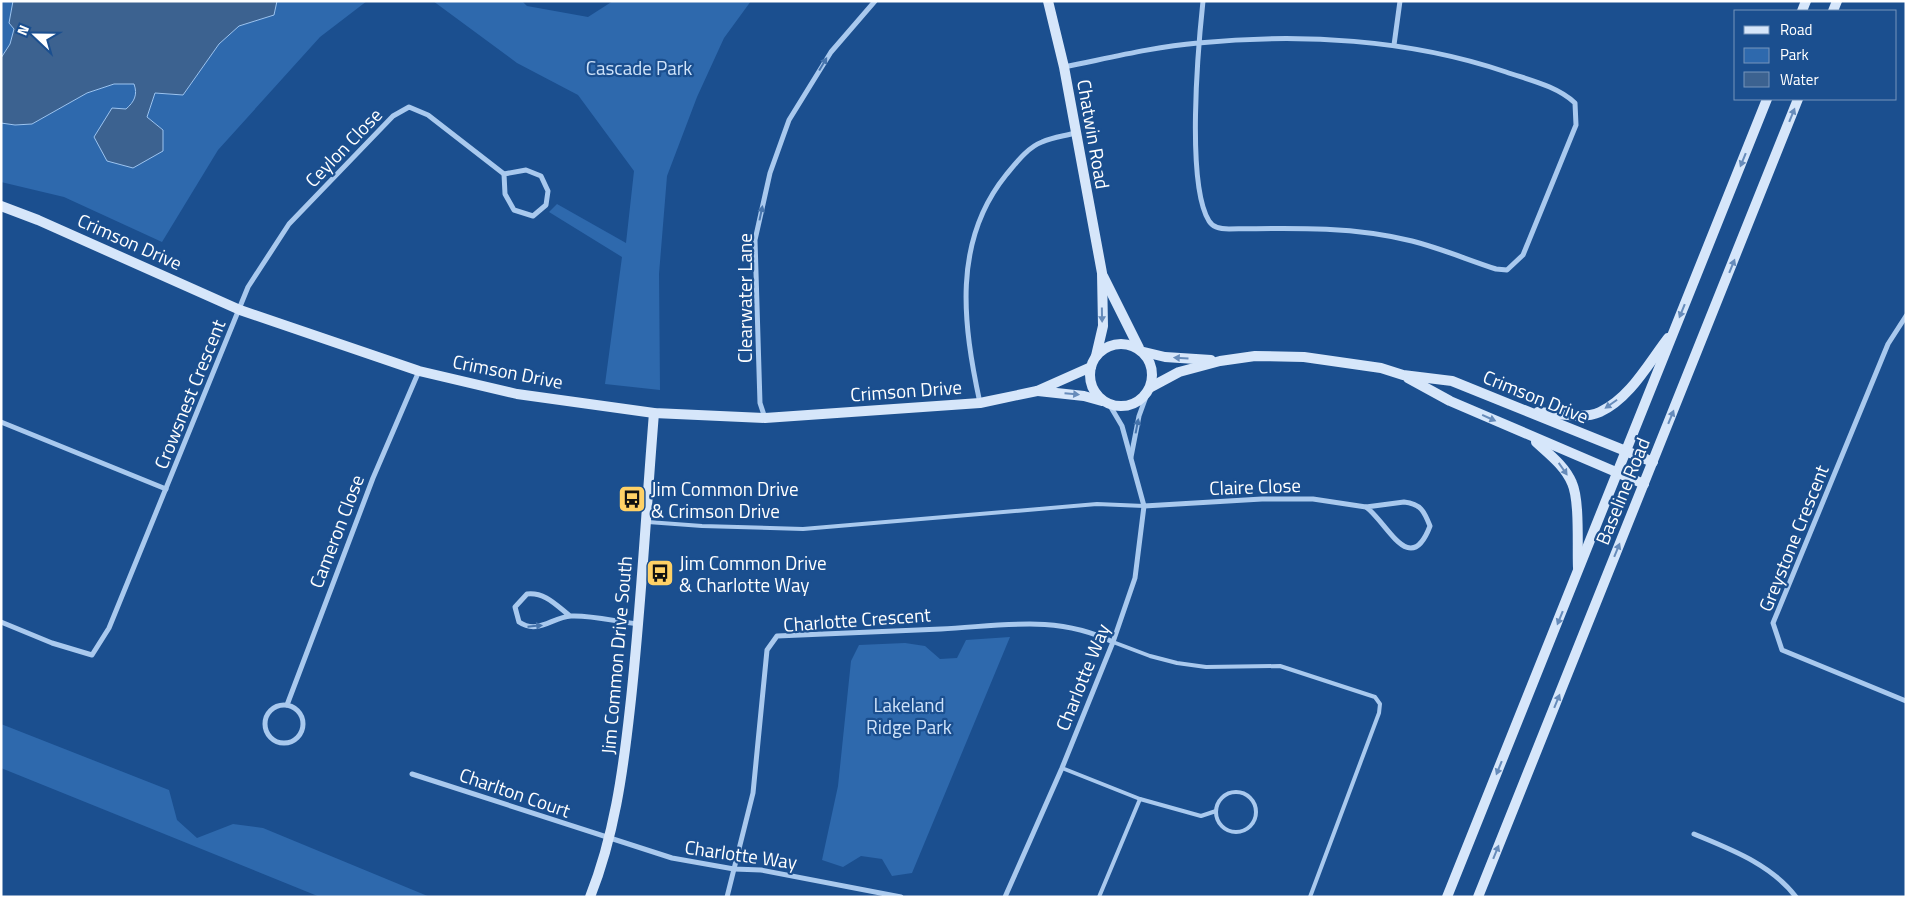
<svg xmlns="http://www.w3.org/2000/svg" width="1907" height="898" viewBox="0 0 1907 898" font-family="'Titillium Web',sans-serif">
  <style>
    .green { fill: #2e69ad }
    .water { fill: #3c6290; stroke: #9cc4f0 }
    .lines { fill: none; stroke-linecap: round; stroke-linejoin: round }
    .lane { stroke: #a9c9ee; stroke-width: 4 }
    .street { stroke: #a9c9ee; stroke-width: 5 }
    .secondary { stroke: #d6e6fa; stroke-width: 10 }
    .oneway { fill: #4674ac }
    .oneway2 { fill: #668bba }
    .labels { text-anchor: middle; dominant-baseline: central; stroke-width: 4.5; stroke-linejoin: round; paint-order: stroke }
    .park-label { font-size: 19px; fill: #cfe3fa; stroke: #1b4f8f }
    .street-label { font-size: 19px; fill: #fff; stroke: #1b4f8f }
    .poi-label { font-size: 19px; fill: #fff; stroke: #1b4f8f; text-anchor: start }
  </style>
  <rect width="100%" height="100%" fill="#1b4f8f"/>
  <g class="green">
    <polygon points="1,1 13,1 9,23 14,29 10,44 1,58"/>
    <path d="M277,1H367L320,37L218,150L162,242L64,197L1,182V123L15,125L32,124L87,93L114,84H134C138,95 134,102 126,109L163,130L147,117L155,93L183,95L219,44L239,26L274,15Z"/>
    <polygon points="433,1 522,1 527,6 588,17 613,1 751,1 724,38 697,97 667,176 659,274 660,390 605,384 622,257 549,212 557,204 626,243 634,171 578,95 517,63"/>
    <polygon points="1010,637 912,873 892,876 882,859 861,856 843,867 822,860 838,786 851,661 859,645 905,643 925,646 940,659 957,658 966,640"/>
    <polygon points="1,724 169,790 177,820 197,838 233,824 263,828 430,897 320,897 1,768"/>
  </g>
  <path class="water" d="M13,1H277L274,15L239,26L219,44L183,95L155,93L147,117L163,130V151L133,168L107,161L94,137L112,108L126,109C134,102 138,95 134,84H114L87,93L32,124L15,125L1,123V58L10,44L14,29L9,23Z"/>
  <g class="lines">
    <g class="lane">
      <polyline points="648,522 702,526 803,529 1097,504 1144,506"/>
      <polyline points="1113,642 1150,656 1177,663 1206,667 1280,666 1375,697 1380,704 1379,713 1310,897"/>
      <polyline points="1062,768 1140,799 1201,816 1216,811"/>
      <circle cx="1236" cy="812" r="20"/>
      <polyline points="1099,897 1140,799"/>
    </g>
    <g class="street">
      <polyline points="1394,45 1400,1"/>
      <path d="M1064,67C1109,58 1153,47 1198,43C1300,33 1409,39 1506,72C1529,80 1557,86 1575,103L1576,125L1523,255L1507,270L1496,269C1468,260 1440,248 1412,241C1353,226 1290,228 1229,229C1222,229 1213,228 1209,221C1186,184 1198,48 1203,1"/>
      <polygon points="526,170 541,176 548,191 546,205 533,216 514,210 505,194 504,174"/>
      <polyline points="1906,316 1888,344 1773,623 1782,650 1906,701"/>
      <path d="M980,403C963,324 952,242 1006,175C1016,163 1028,147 1042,142C1053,137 1065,136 1075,133"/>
      <polyline points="765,418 760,403 755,240 770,173 789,120 831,52 875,1"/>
      <polyline points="1,422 166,489"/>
      <polyline points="1131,457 1139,416 1147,394"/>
      <path d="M1404,502C1421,504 1424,511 1430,526C1410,579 1387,522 1366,507Z"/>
      <polyline points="1144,506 1262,499 1313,499 1366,507"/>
      <path d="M570,616C556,605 545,592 527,594L515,607L519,622C538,635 552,617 571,616C593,615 617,622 638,624"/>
      <polyline points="1,622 52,643 92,655 109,628 248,287 289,224 393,116 409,107 428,115 504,174"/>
      <circle cx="284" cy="724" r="19"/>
      <polyline points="287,705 373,478 419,371"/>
      <polyline points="412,774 672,858 734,869 761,870 901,897"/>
      <path d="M1694,834C1730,849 1771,864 1796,897"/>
      <path d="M727,897L753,793L767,650L777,636C832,634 886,631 941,629C1002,626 1056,614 1113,642"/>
      <polyline points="1005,897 1062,768 1113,642 1135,578 1144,506 1122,426 1109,404"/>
    </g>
    <g class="secondary">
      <polyline points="1048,1 1064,67 1102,273 1103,326 1096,356"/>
      <polyline points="1802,11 1806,1"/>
      <polyline points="1833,11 1837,1"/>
      <polyline points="1,206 38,220 240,310 419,371 517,394 654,413 765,418 980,403 1037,391 1091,367"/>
      <polyline points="1103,276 1139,348"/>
      <circle cx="1121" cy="375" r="31"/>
      <polyline points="1144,352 1165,357 1211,360"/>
      <polyline points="1408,378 1450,401 1644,484"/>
      <polyline points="1151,387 1179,372 1220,361 1255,356 1304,357 1381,368 1403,375 1452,381 1653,462"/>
      <polyline points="1038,391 1084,396 1102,401"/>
      <path d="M1538,412C1556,413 1583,420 1600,412C1630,398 1648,364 1668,338"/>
      <path d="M1536,442C1549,454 1565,466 1572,483C1580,501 1577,547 1578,568"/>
      <path d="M590,897C614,837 623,772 630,708C641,610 646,511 654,413"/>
      <polyline points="1447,897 1767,99"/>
      <polyline points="1478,897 1798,99"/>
    </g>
  </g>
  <defs><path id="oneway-solid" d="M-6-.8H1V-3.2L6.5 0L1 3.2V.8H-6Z" transform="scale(1.25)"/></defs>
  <g class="oneway">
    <use href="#oneway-solid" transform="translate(823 64) rotate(-59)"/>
    <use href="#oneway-solid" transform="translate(761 213) rotate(-78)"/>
    <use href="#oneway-solid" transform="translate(1137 426) rotate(-79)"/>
    <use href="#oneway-solid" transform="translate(535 626) rotate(-6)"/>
  </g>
  <g class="oneway2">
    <use href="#oneway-solid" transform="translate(1792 115) rotate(-68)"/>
    <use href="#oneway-solid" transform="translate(1743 160) rotate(112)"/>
    <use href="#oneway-solid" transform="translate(1732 266) rotate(-68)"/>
    <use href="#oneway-solid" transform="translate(1682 311) rotate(112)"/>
    <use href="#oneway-solid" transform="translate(1102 315) rotate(89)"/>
    <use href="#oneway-solid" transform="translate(1181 358) rotate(-177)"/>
    <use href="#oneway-solid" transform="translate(1072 394) rotate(5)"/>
    <use href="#oneway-solid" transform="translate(1611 404) rotate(145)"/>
    <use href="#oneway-solid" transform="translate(1671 417) rotate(-68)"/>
    <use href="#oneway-solid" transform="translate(1489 418) rotate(24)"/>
    <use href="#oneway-solid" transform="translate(1563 469) rotate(55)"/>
    <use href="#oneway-solid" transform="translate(1617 550) rotate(-68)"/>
    <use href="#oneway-solid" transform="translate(1560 618) rotate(112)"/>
    <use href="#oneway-solid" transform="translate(1557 701) rotate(-68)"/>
    <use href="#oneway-solid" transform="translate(1499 768) rotate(112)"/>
    <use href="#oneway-solid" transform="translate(1496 852) rotate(-68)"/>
  </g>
  <defs>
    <g id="bus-square" transform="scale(1.4375)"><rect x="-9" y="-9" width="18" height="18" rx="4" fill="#ffd166" stroke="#1b4f8f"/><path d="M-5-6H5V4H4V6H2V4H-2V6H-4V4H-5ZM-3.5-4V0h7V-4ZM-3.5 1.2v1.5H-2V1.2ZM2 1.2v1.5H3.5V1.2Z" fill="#111"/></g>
  </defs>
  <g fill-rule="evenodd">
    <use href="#bus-square" x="632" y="499"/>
    <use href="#bus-square" x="660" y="573"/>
  </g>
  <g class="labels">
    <g class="park-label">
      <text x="639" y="67">Cascade Park</text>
      <text x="909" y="704">Lakeland<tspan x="909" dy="22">Ridge Park</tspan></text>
    </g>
    <g class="street-label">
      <text transform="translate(1094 134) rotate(80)">Chatwin Road</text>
      <text transform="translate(343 147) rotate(-46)">Ceylon Close</text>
      <text transform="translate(130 241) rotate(24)">Crimson Drive</text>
      <text transform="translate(744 298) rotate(-90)">Clearwater Lane</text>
      <text transform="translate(508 371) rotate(11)">Crimson Drive</text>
      <text transform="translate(906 390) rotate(-4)">Crimson Drive</text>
      <text transform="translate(189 394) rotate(-68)">Crowsnest Crescent</text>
      <text transform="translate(1536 396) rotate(22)">Crimson Drive</text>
      <text transform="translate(1255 486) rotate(-2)">Claire Close</text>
      <text transform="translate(1622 491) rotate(-68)">Baseline Road</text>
      <text transform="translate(336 531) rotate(-69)">Cameron Close</text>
      <text transform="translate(1793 538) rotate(-68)">Greystone Crescent</text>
      <text transform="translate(857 619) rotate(-4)">Charlotte Crescent</text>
      <text transform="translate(616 655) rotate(-85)">Jim Common Drive South</text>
      <text transform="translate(1082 677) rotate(-68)">Charlotte Way</text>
      <text transform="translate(515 792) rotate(19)">Charlton Court</text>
      <text transform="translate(741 854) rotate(8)">Charlotte Way</text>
    </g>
    <g class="poi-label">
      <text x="651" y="488">Jim Common Drive<tspan x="651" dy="22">&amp; Crimson Drive</tspan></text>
      <text x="679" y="562">Jim Common Drive<tspan x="679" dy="22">&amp; Charlotte Way</tspan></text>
    </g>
  </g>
  <rect width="1907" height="898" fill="none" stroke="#ffffff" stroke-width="5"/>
  <rect x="1734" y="10" width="162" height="90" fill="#1b4f8f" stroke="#7695bc"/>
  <rect x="1744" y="26" width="25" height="8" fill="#d6e6fa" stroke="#7695bc"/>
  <text x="1780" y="35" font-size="15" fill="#ffffff">Road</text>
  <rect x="1744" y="48" width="25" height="15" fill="#2e69ad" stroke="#7695bc"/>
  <text x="1780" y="60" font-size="15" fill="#ffffff">Park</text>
  <rect x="1744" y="72" width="25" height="15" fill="#3c6290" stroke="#7695bc"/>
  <text x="1780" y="85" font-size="15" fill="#ffffff">Water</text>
  <g transform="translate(35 35) rotate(292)" stroke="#1b4f8f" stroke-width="4" paint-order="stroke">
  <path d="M0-4L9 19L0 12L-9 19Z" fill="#ffffff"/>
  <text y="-8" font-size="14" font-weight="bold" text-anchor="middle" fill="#ffffff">N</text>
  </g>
</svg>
